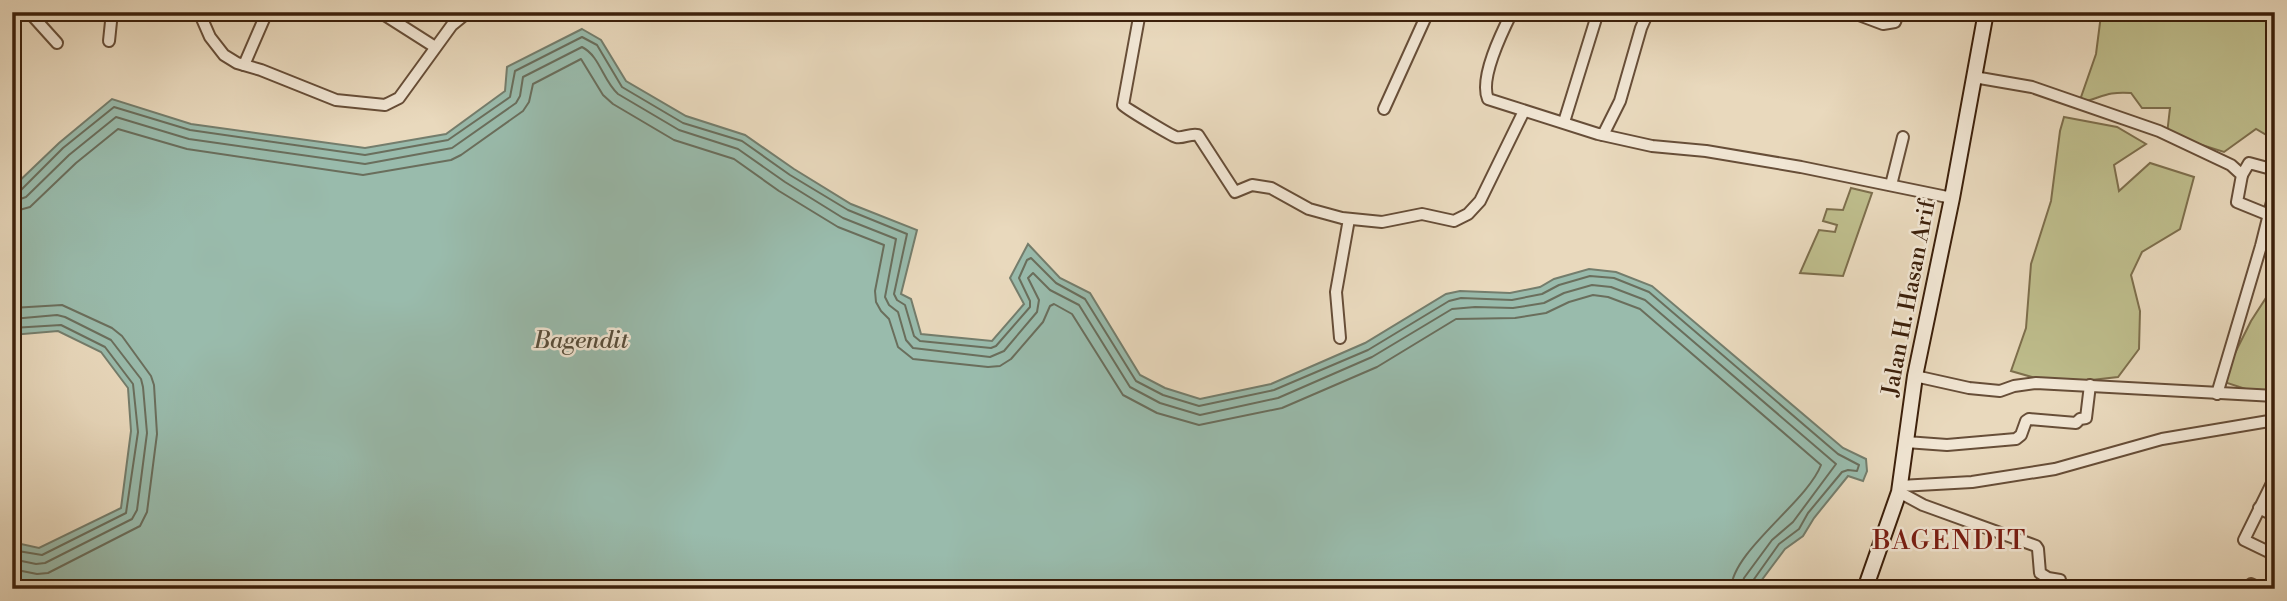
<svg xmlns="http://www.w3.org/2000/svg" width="2287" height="601" viewBox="0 0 2287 601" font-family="'Libre Bodoni',serif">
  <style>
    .green { fill: #bebd8c; stroke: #7d6e4c; stroke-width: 2 }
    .water { fill: #99bbac; stroke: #747d6c; stroke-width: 2 }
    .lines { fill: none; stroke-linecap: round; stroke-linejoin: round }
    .shore { stroke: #6a6e5c; stroke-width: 2 }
    .minor-casing { stroke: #674e38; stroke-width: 14 }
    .secondary-casing { stroke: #3c200b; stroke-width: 18 }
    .minor { stroke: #f1e6d4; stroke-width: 10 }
    .secondary { stroke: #f1e6d4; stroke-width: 14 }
    .labels { text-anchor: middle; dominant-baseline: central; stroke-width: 5; stroke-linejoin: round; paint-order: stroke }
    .street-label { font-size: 23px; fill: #3c200b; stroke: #f1e6d4 }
    .water-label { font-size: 24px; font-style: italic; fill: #584e3b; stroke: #f1e6d4 }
    .quarter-label { font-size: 26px; letter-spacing: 2px; fill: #7a1f14; stroke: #f1e6d4 }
  </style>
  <rect width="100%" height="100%" fill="#e9d9bd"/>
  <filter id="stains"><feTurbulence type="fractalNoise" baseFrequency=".00286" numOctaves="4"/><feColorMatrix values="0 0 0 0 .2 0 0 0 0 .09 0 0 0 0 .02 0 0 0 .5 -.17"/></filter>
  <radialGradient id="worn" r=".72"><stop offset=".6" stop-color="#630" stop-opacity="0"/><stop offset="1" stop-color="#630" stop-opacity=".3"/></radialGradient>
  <g class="green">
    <path d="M2131,12H2275V140L2256,129L2224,152L2167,134L2170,108H2142L2131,93C2106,91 2102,98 2079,103L2096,54L2101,15Z"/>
    <polygon points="2064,117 2117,127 2146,144 2114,165 2119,191 2150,163 2194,177 2180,229 2142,252 2131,275 2140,311 2139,349 2118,377 2056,384 2011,371 2026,328 2031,264 2051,201 2060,131"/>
    <polygon points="1851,188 1872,193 1843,276 1800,273 1819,230 1835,232 1837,225 1823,221 1827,209 1843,210"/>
    <polygon points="2275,284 2275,393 2264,395 2221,381 2251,321"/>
  </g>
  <polygon class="water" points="582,29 601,40 626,81 686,116 745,135 794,169 851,204 917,230 901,294 911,299 921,334 992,341 1024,304 1010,278 1028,244 1060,278 1090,293 1140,375 1165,388 1200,399 1271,384 1365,343 1446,294 1460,291 1510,293 1540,287 1554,279 1589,269 1616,272 1652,286 1843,448 1866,459 1867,471 1863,481 1848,476 1814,518 1803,536 1785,549 1755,589 12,589 12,542 39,548 121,508 131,431 128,388 101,352 58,331 12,335 12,188 59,143 112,99 191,124 365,148 446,134 505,91 507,67"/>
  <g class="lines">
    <g class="shore">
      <polyline points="12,193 20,191 63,148 114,107 190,130 365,155 448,140 510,97 515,71 582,37 597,45 622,87 683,123 742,141 790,175 848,210 907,234 894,294 897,300 905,305 914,336 920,341 991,348 996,346 1030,307 1030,301 1019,278 1027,260 1031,258 1056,283 1085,299 1136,381 1163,395 1199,406 1274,390 1368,350 1449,301 1461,298 1512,300 1542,294 1559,285 1590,276 1614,278 1649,292 1838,454 1859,465 1857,471 1848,470 1842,472 1808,513 1799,529 1779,544 1752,582 1750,589"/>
      <path d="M12,202L26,197L69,155L116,117L189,139L365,164L452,148L516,103L520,96L523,77L582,47C600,56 603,81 618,94L679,130L738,149L785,182L843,218L896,239L885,297L889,305L898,312L906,340L913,348L990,357L1004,351L1037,312L1039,300L1028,278L1033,273L1050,290L1079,305L1130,387L1160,403L1200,415L1278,398L1372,357L1452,309L1475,307L1513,308L1544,303L1564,293L1592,285L1611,287L1645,300L1836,464L1793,522L1772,540L1744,578L1741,589"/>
      <path d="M12,212L30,207L76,163L118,129L187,149L363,175L451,160L461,155L523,111L529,102L533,84L581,59L603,95L613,104L674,140L734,159L779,191L838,227L884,245L875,291L876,302L881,311L889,319L898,347L913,359L988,367L1000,366L1011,359L1043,322L1050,306L1054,304L1072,314L1123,395L1157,413L1199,425L1282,408L1377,367L1456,319L1515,318L1546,313L1569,302L1593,295L1608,297L1640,309L1821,465C1807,502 1732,551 1731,589"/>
      <polyline points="12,308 62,305 112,328 122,336 151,376 154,385 157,434 147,512 140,526 48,573 37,574 12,569"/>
      <polyline points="12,319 57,315 65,317 111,340 141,379 143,387 147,433 137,510 132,519 45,563 36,564 12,559"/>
      <polyline points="12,328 61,325 105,347 133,384 138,432 126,513 42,555 12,550"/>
    </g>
    <g class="minor-casing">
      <g id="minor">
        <polyline points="29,12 57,43"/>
        <polyline points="199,12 210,37 224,55 237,63 261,70 336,100 385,105 399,98 452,25 468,12"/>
        <polyline points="380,12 435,47"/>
        <path d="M1140,12L1123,105C1125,108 1172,136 1176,137C1183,139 1190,133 1198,135L1235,192L1252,185L1271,188L1309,209L1342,218L1382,222L1422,214L1454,221L1468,214L1480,201L1524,111"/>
        <path d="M1512,12C1502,32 1479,78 1488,99L1598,134L1652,146L1706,151L1801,167L1952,198"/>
        <polyline points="1851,12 1883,24 1895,22 1899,12"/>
        <polyline points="109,41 112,12"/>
        <polyline points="244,65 267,12"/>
        <polyline points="1974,77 2032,87 2159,131 2231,165 2242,175 2237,202 2269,215"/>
        <polyline points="1384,109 1428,12"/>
        <polyline points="1564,122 1598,12"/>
        <polyline points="1603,135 1620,101 1641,28 1648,12"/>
        <polyline points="2242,175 2249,163 2275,170"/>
        <polyline points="1891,185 1903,137"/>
        <polyline points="1340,338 1336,292 1349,219"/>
        <polyline points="1915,376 1969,388 2000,391 2014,386 2036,383 2275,396"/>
        <polyline points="2217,394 2261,246 2275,190"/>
        <polyline points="1906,442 1947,445 2016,439 2021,435 2026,421 2029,419 2076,423 2080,419 2086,418 2090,385"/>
        <polyline points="2275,477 2244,540 2275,555"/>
        <polyline points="1900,486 1972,482 2055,469 2162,439 2275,420"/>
        <polyline points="1899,492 1923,505 2036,546 2038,549 2040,573 2048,578 2060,580 2062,589"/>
        <polyline points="2259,508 2275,516"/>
        <polyline points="2251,584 2262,589"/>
      </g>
    </g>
    <g class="secondary-casing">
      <polyline id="secondary" points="1865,589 1899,492 1915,376 1952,198 1986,12"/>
    </g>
    <use href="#minor" class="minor"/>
    <use href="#secondary" class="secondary"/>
  </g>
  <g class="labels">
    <g class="street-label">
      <text transform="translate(1909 298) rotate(-79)">Jalan H. Hasan Arif</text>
    </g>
    <g class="water-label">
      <text x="581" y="341">Bagendit</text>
    </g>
    <g class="quarter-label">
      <text x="1950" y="541">BAGENDIT</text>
    </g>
  </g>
  <rect width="2287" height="601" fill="none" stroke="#e9d9bd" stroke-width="42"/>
  <rect x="14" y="14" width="2259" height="573" fill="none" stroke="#3c200b" stroke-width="3.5"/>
  <rect x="21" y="21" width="2245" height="559" fill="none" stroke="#3c200b" stroke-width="2"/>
  <rect width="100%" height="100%" filter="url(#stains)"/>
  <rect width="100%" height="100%" fill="url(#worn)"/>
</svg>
